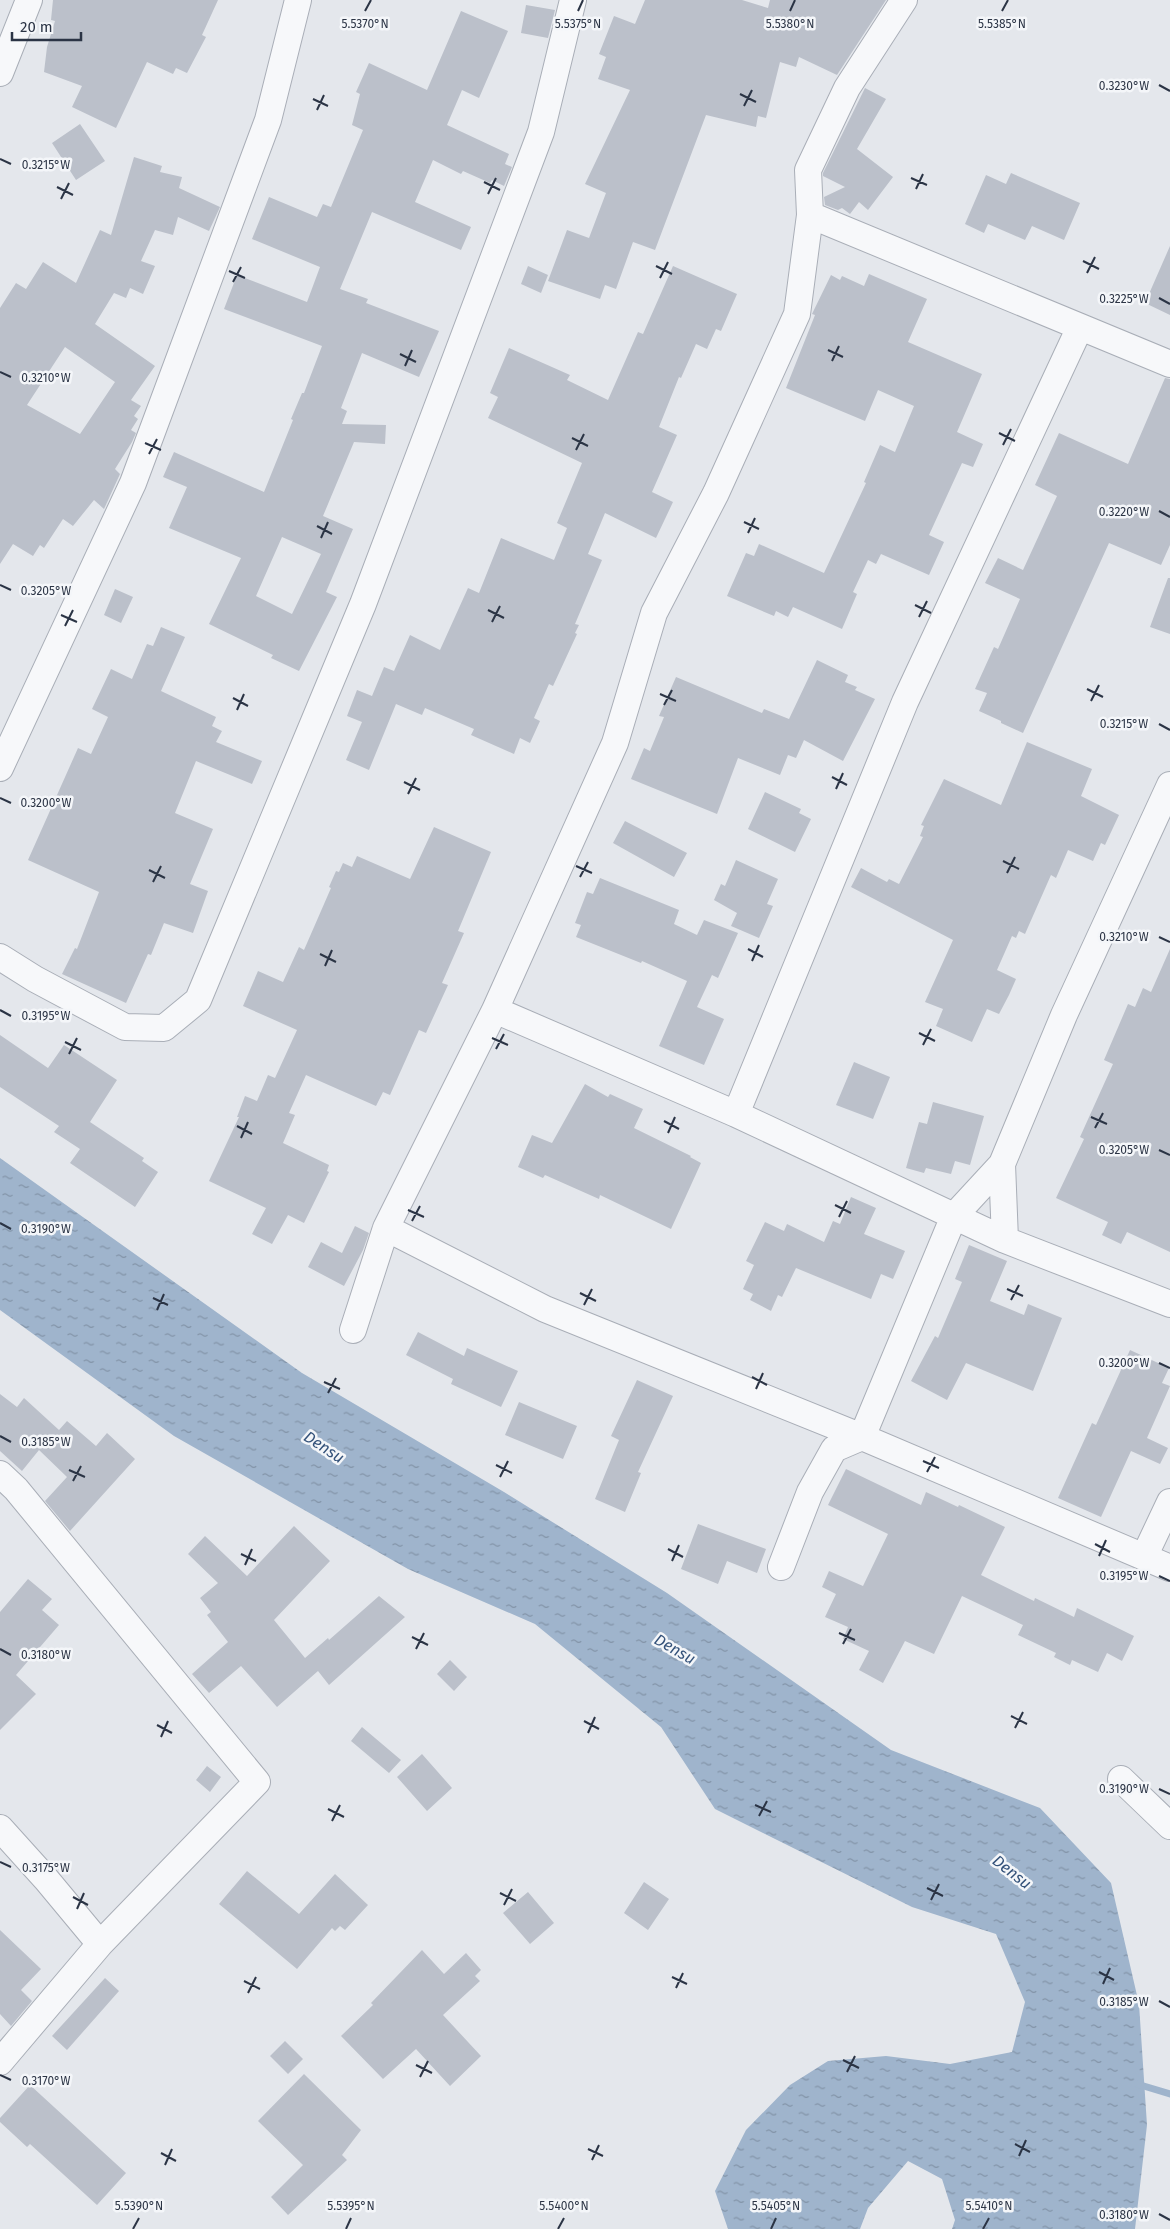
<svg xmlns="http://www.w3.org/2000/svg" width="1170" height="2229" font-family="'Fira Sans',sans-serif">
<defs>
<pattern id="water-ripples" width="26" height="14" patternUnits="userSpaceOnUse" patternTransform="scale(1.25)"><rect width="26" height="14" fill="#9fb4cc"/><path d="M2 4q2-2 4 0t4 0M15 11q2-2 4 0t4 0" fill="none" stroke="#8293a7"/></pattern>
</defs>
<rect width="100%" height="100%" fill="#e4e7ec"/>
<!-- water -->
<path fill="url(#water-ripples)" d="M 0,1158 L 302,1373 L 504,1492 L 667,1593 L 891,1750 L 1040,1808 L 1111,1883 L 1139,2004 L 1147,2125 L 1135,2229 L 952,2229 L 955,2220 L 942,2179 L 908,2161 L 868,2208 L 860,2229 L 728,2229 L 715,2191 L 746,2130 L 790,2085 L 828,2061 L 886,2056 L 950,2064 L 1012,2052 L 1025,2002 L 996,1934 L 912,1907 L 715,1809 L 661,1727 L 535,1624 L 408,1569 L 174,1436 L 0,1310 Z"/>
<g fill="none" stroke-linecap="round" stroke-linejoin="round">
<!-- stream -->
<path stroke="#9fb4cc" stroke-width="7" d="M 1137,2084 L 1170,2094"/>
</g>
<!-- building -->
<path fill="#bbc0ca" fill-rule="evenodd" d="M 53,0 L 218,0 L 202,35 L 206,37 L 187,73 L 176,68 L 173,74 L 147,62 L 116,128 L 72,107 L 82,86 L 44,72 L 47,47 L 55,21 L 51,20 Z
M 645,0 L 742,0 L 768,8 L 770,0 L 886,0 L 837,75 L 799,57 L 796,67 L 780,62 L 766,118 L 758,116 L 756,127 L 706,115 L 655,250 L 633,242 L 616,289 L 605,285 L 600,299 L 548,281 L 567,230 L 589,238 L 606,193 L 585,184 L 630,90 L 598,79 L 606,57 L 599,54 L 614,16 L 635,24 Z
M 526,5 L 555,10 L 548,38 L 521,33 Z
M 461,11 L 508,31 L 479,98 L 462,90 L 447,125 L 509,154 L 505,164 L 512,167 L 504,186 L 492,180 L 490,183 L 463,171 L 461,174 L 433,160 L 415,202 L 471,227 L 461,250 L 372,212 L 340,289 L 368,299 L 366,303 L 439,331 L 419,377 L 362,353 L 341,408 L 347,411 L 342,424 L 386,425 L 385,444 L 354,442 L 323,516 L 353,529 L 326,592 L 337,597 L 299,671 L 271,658 L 273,655 L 209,624 L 241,558 L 169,528 L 187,487 L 163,477 L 174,452 L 264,492 L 293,420 L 291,419 L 302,393 L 304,393 L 322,346 L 224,309 L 237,275 L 307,302 L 320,267 L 252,239 L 269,197 L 317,217 L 323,204 L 331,207 L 363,130 L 352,125 L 360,94 L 356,92 L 369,63 L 427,90 ZM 282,537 L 321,554 L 292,614 L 256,596 Z
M 865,88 L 886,99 L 857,149 L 893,177 L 868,210 L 859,202 L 850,214 L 842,208 L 838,210 L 825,205 L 824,197 L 845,187 L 823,176 L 823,173 Z
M 80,124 L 105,161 L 76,180 L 52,143 Z
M 134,157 L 162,166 L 160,172 L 182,177 L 179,188 L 220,207 L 209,231 L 178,217 L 173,235 L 155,230 L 141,261 L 155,266 L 143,294 L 130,288 L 126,298 L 114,293 L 95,324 L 155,366 L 131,400 L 141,406 L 134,416 L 138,419 L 131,430 L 136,433 L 132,442 L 115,469 L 120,474 L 104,509 L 94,500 L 73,526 L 63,519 L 44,548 L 40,545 L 33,556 L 13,544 L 0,564 L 0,308 L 16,283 L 26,289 L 43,262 L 76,283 L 100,230 L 111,235 ZM 65,347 L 115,382 L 80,434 L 27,405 Z
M 1011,173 L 1080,203 L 1064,240 L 1032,226 L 1025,240 L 988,224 L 984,233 L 965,224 L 986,175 L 1006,184 Z
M 1170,246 L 1170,315 L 1145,303 Z
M 528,266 L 548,275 L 541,293 L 521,284 Z
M 673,266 L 737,294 L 721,331 L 716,329 L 707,349 L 696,344 L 681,378 L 679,377 L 659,427 L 677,435 L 652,492 L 673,502 L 656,538 L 605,513 L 588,554 L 602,560 L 575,624 L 579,625 L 575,633 L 577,634 L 553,686 L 549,684 L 534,718 L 540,721 L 530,743 L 520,738 L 514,754 L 471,735 L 474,729 L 425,708 L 422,715 L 396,704 L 369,770 L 346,760 L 362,722 L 347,716 L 357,690 L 372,696 L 384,667 L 394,671 L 410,635 L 440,650 L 468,588 L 479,593 L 501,538 L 554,560 L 567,528 L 557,523 L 582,463 L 488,418 L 498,397 L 490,393 L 509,348 L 570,375 L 567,380 L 608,400 L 638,332 L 643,334 Z
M 869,274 L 927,299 L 908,342 L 982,374 L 957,432 L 983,444 L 973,467 L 962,463 L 929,535 L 944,542 L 929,575 L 881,554 L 876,564 L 868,560 L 853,592 L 857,594 L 842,629 L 793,607 L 788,617 L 776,611 L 774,616 L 727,596 L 746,553 L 754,556 L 759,544 L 824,573 L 866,483 L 864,482 L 880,445 L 895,452 L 914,406 L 878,390 L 865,421 L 786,388 L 815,315 L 812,314 L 831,275 L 840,280 L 842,276 L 864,286 Z
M 1165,378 L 1170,379 L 1170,545 L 1161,565 L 1109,543 L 1023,733 L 1001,723 L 1001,721 L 979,711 L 987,693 L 975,689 L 994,647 L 998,649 L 1020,599 L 985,583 L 998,558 L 1023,570 L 1057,496 L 1035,485 L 1059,433 L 1128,464 Z
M 1168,578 L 1170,578 L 1170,634 L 1150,627 Z
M 115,589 L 133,597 L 121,623 L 104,615 Z
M 161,627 L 185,637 L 161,691 L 216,717 L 212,726 L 222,731 L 216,742 L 262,761 L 252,784 L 196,761 L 175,813 L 213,829 L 190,884 L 208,891 L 193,933 L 164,923 L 151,955 L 148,954 L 126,1003 L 62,974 L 75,948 L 77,949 L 99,892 L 28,860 L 78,748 L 91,754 L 108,717 L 92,709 L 111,669 L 132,679 L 147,644 L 153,646 Z
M 817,660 L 848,675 L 845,682 L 857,687 L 855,690 L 875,699 L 843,761 L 804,740 L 796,758 L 788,755 L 780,775 L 738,758 L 717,814 L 631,779 L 644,748 L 650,751 L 664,717 L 659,716 L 676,677 L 762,713 L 764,709 L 789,719 Z
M 1027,742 L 1092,769 L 1081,796 L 1119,815 L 1105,845 L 1101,843 L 1093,861 L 1068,850 L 1056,878 L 1051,875 L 1025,934 L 1019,931 L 1016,938 L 1012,936 L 997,970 L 1016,979 L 1009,995 L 999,1014 L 987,1009 L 972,1042 L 936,1026 L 943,1009 L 925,1002 L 953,940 L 851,887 L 861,868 L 887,882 L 889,879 L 899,884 L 923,837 L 920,836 L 924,826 L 921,825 L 944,779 L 1001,805 Z
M 765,792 L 801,809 L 799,813 L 811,819 L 795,852 L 748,829 Z
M 625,821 L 687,853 L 674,877 L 613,843 Z
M 434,827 L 491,852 L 458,931 L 464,933 L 442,983 L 448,985 L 426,1033 L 419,1030 L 390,1095 L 383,1092 L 376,1106 L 306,1075 L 289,1113 L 295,1115 L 283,1143 L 329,1165 L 327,1171 L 329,1172 L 304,1223 L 288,1215 L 272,1244 L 252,1234 L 266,1208 L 209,1181 L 239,1117 L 237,1117 L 245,1096 L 257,1101 L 268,1075 L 275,1078 L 297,1030 L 243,1006 L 258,971 L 283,982 L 299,947 L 304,950 L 331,888 L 329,887 L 336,871 L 339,872 L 343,863 L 352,867 L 357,856 L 410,879 Z
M 736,860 L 778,879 L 767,904 L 773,906 L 759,938 L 731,926 L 737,913 L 714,900 L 721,884 L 725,886 Z
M 600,878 L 679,910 L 674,924 L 697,935 L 704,920 L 738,933 L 718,978 L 712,975 L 697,1007 L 724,1019 L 704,1065 L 659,1046 L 687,981 L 642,961 L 641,963 L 576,937 L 581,925 L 575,923 L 587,892 L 593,894 Z
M 1170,949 L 1170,1252 L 1127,1232 L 1121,1244 L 1102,1235 L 1108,1222 L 1056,1198 L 1084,1139 L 1080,1137 L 1113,1064 L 1104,1060 L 1128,1004 L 1135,1007 L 1143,988 L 1151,992 Z
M 0,1035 L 48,1068 L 64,1045 L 117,1080 L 90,1122 L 144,1158 L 142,1161 L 158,1172 L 135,1207 L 70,1163 L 80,1149 L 54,1132 L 59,1126 L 0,1087 Z
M 854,1062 L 890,1077 L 873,1119 L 836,1105 Z
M 585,1084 L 608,1097 L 610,1094 L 643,1109 L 634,1128 L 691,1156 L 690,1157 L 701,1163 L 671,1229 L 600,1195 L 599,1199 L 545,1175 L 543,1178 L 518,1167 L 532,1135 L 552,1143 Z
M 933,1102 L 984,1116 L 970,1165 L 955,1161 L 951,1174 L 926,1168 L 924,1173 L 906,1168 L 919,1122 L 927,1124 Z
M 851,1197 L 876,1208 L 864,1234 L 905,1251 L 893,1279 L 881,1274 L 871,1299 L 796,1268 L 782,1297 L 778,1295 L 771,1311 L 750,1300 L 753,1294 L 743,1289 L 754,1265 L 746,1261 L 765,1222 L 784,1231 L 787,1224 L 824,1242 L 833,1221 L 840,1224 Z
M 355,1226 L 369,1233 L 363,1250 L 344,1286 L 308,1267 L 321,1242 L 342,1253 Z
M 969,1245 L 1007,1261 L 990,1301 L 1024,1315 L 1028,1304 L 1062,1318 L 1033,1391 L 966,1363 L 947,1400 L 911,1381 L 935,1336 L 938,1338 L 962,1282 L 955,1279 Z
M 418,1332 L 464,1356 L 467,1348 L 518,1371 L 501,1407 L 451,1384 L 453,1379 L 406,1355 Z
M 1130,1350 L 1169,1368 L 1162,1383 L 1170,1386 L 1147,1438 L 1168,1448 L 1160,1464 L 1131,1451 L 1101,1517 L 1058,1498 L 1092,1423 L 1096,1425 Z
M 637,1380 L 673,1396 L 638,1472 L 641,1473 L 625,1512 L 595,1499 L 619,1440 L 611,1436 Z
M 0,1394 L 17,1407 L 24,1398 L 59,1430 L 67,1421 L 96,1446 L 107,1433 L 135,1459 L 70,1531 L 45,1501 L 67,1477 L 39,1450 L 22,1471 L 0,1451 Z
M 519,1402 L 577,1426 L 563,1459 L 505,1435 Z
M 846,1469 L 921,1505 L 926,1492 L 958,1507 L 959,1505 L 1005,1527 L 981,1575 L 1034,1601 L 1035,1598 L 1074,1617 L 1077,1608 L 1134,1636 L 1122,1661 L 1107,1653 L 1098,1672 L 1072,1660 L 1070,1665 L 1054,1657 L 1056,1653 L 1018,1635 L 1023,1625 L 962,1596 L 934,1654 L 905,1641 L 883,1683 L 859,1670 L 869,1651 L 843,1639 L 848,1627 L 825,1617 L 836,1594 L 822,1587 L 829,1571 L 863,1586 L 888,1534 L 828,1505 Z
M 698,1524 L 766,1549 L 757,1573 L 727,1561 L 718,1584 L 681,1569 Z
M 294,1526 L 330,1561 L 274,1620 L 305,1658 L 328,1638 L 329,1640 L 379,1596 L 405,1617 L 329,1685 L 318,1671 L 277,1707 L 241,1666 L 209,1693 L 192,1674 L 228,1642 L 207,1615 L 211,1612 L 200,1598 L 218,1583 L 188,1554 L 205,1536 L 247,1576 Z
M 28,1579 L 52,1599 L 42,1610 L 59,1625 L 16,1675 L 36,1694 L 0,1730 L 0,1612 Z
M 450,1660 L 467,1677 L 454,1691 L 437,1674 Z
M 362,1727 L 401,1760 L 389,1773 L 351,1741 Z
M 422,1754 L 452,1788 L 427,1811 L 397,1777 Z
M 207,1766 L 221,1777 L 210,1792 L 196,1780 Z
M 247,1871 L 299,1914 L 335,1874 L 368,1905 L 345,1930 L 340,1926 L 335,1931 L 332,1928 L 297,1969 L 219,1904 Z
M 644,1882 L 669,1899 L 648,1930 L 624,1913 Z
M 528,1892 L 554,1923 L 530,1944 L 503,1913 Z
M 0,1930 L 41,1969 L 21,1990 L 32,2001 L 11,2026 L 0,2014 Z
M 422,1950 L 444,1974 L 466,1953 L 481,1970 L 475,1976 L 480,1981 L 443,2015 L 481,2056 L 450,2086 L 416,2049 L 383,2079 L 341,2036 L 373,2005 L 371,2003 Z
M 105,1978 L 119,1991 L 67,2050 L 52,2036 Z
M 285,2041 L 303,2059 L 288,2074 L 270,2056 Z
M 304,2074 L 361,2130 L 342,2155 L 347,2160 L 288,2215 L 271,2197 L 303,2165 L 258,2121 Z
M 30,2085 L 126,2173 L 97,2205 L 30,2144 L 27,2147 L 0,2122 L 0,2118 Z"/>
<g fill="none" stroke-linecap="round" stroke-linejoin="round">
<!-- minor casing -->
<g stroke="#a9aeb7" stroke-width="28">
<path id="minor" d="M 904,0 L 847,88 L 808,170 L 810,215 L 1170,364
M 0,73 L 29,0
M 810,215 L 797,314 L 716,493 L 654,613 L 615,743 L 495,1010 L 386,1228 L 545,1309 L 862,1437 L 1170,1568
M 0,768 L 133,483 L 268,120 L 298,0
M 0,957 L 35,979 L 125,1027 L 164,1028 L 198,1000 L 363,604 L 541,132 L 573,0
M 495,1010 L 736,1114 L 1005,1240 L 1170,1304
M 736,1114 L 905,702 L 1080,327
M 1005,1240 L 1002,1164 L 1064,1015 L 1170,785
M 353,1330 L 386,1228
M 0,1474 L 16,1489 L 257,1782 L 100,1944 L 0,2062
M 1144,1557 L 1170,1502
M 781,1567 L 810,1492 L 834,1449 L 862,1437 L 954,1216 L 1002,1164
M 1121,1779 L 1170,1826
M 0,1828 L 46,1879 L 100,1944"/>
</g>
<!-- minor -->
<use href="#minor" stroke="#f7f8fa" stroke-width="26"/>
</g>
<!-- ticks -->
<path fill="none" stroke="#2b3445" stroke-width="2" d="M 365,11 L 371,0M 578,11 L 583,0M 790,11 L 795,0M 1002,11 L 1008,0M 1159,85 L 1170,91M 740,94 L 756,102M 313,99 L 328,106M 744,106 L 752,90M 317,110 L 324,95M 0,159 L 11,164M 911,178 L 927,185M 484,182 L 500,190M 57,187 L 73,195M 916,189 L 923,174M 488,194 L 496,178M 61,199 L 69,183M 1083,261 L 1099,269M 656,266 L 672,274M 229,271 L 245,278M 1087,273 L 1095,257M 660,278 L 668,262M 233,282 L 241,267M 1159,298 L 1170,304M 828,350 L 843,357M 400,354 L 416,362M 832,361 L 839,346M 405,366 L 412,350M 0,372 L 11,377M 999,433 L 1015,441M 572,438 L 588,446M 145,443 L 161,450M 1003,445 L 1011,429M 576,450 L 584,434M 149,454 L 157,439M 1159,511 L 1170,517M 744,522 L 759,529M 317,526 L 332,534M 748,533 L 755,518M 321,538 L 328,522M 0,585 L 11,590M 915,605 L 931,613M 488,610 L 504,618M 61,615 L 77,622M 919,617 L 927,601M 492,622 L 500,606M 65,626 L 73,610M 1087,689 L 1103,697M 660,694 L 676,701M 233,698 L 248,706M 1091,701 L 1099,685M 664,705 L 672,690M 237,710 L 244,694M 1159,724 L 1170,730M 832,777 L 847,785M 404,782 L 420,790M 836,789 L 843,773M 408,794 L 416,778M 0,798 L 11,803M 1003,861 L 1019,869M 576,866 L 592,873M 149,870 L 165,878M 1007,873 L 1015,857M 580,877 L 588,862M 153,882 L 161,866M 1159,937 L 1170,942M 748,949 L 763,957M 320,954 L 336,962M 752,961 L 759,945M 325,966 L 332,950M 0,1010 L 11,1016M 919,1033 L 935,1041M 492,1038 L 508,1045M 65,1042 L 81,1050M 923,1045 L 931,1029M 496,1049 L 504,1034M 69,1054 L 77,1038M 1091,1117 L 1107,1124M 664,1121 L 679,1129M 237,1126 L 252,1134M 1095,1128 L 1103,1113M 668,1133 L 675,1117M 241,1138 L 248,1122M 1159,1150 L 1170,1155M 835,1205 L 851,1213M 408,1210 L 424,1217M 839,1217 L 847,1201M 412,1221 L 420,1206M 0,1223 L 11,1229M 1007,1289 L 1023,1296M 580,1293 L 596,1301M 153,1298 L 168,1305M 1011,1300 L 1019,1285M 584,1305 L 592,1289M 157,1310 L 164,1294M 1159,1363 L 1170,1368M 752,1377 L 767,1385M 324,1382 L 340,1389M 756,1389 L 763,1373M 328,1393 L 336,1378M 0,1436 L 11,1442M 923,1461 L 939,1468M 496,1465 L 512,1473M 69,1470 L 85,1477M 927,1472 L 935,1457M 500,1477 L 508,1461M 73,1481 L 81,1466M 1095,1544 L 1110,1552M 668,1549 L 683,1557M 241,1554 L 256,1561M 1099,1556 L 1106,1540M 672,1561 L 679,1545M 245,1565 L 252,1549M 1159,1576 L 1170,1581M 839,1633 L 855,1640M 412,1637 L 428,1645M 843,1644 L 851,1629M 0,1649 L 11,1655M 416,1649 L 424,1633M 1011,1716 L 1027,1724M 584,1721 L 599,1729M 157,1725 L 172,1733M 1015,1728 L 1023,1712M 588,1733 L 595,1717M 161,1737 L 168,1721M 1159,1789 L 1170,1794M 755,1805 L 771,1812M 328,1809 L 344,1817M 759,1816 L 767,1801M 332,1821 L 340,1805M 0,1862 L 11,1867M 927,1888 L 943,1896M 500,1893 L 516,1901M 73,1897 L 88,1905M 931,1900 L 939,1884M 504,1905 L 512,1889M 77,1909 L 84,1893M 1099,1972 L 1114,1980M 672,1977 L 687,1984M 244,1981 L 260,1989M 1103,1984 L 1110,1968M 676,1988 L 683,1973M 248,1993 L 256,1977M 1159,2001 L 1170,2007M 843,2060 L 859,2068M 416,2065 L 432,2073M 847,2072 L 855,2056M 0,2075 L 11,2080M 420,2077 L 428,2061M 1015,2144 L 1030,2152M 588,2149 L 603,2156M 161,2153 L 176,2161M 1019,2156 L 1026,2140M 592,2160 L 599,2145M 165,2165 L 172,2149M 1159,2214 L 1170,2220M 133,2229 L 139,2218M 346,2229 L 351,2218M 558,2229 L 564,2218M 771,2229 L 776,2218M 983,2229 L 989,2218"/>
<g text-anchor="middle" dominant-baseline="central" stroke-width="5" stroke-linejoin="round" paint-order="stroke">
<!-- water labels -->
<g font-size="16" font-style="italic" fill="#34527a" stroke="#f4f6f9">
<text transform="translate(324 1447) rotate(33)">Densu</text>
<text transform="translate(675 1649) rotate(30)">Densu</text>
<text transform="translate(1012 1872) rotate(38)">Densu</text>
</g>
</g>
<g font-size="12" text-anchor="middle" fill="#2b3445" stroke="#f4f6f9" stroke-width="5" stroke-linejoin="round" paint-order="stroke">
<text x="365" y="28">5.5370°N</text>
<text x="578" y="28">5.5375°N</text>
<text x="790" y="28">5.5380°N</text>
<text x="1002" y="28">5.5385°N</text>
<text x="1124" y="90">0.3230°W</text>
<text x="46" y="169">0.3215°W</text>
<text x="1124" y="303">0.3225°W</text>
<text x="46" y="382">0.3210°W</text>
<text x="1124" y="516">0.3220°W</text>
<text x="46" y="595">0.3205°W</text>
<text x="1124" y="728">0.3215°W</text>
<text x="46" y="807">0.3200°W</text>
<text x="1124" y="941">0.3210°W</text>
<text x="46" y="1020">0.3195°W</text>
<text x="1124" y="1154">0.3205°W</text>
<text x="46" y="1233">0.3190°W</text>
<text x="1124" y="1367">0.3200°W</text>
<text x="46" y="1446">0.3185°W</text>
<text x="1124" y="1580">0.3195°W</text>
<text x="46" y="1659">0.3180°W</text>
<text x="1124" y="1793">0.3190°W</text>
<text x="46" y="1872">0.3175°W</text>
<text x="1124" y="2006">0.3185°W</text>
<text x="46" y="2085">0.3170°W</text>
<text x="139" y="2210">5.5390°N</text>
<text x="351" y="2210">5.5395°N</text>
<text x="564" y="2210">5.5400°N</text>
<text x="776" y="2210">5.5405°N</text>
<text x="989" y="2210">5.5410°N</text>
<text x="1124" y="2219">0.3180°W</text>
</g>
<!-- scale -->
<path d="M12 32v8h69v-8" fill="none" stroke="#2b3445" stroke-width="2.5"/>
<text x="20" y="32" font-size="15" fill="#2b3445" stroke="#f4f6f9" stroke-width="4" paint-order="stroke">20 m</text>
</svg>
